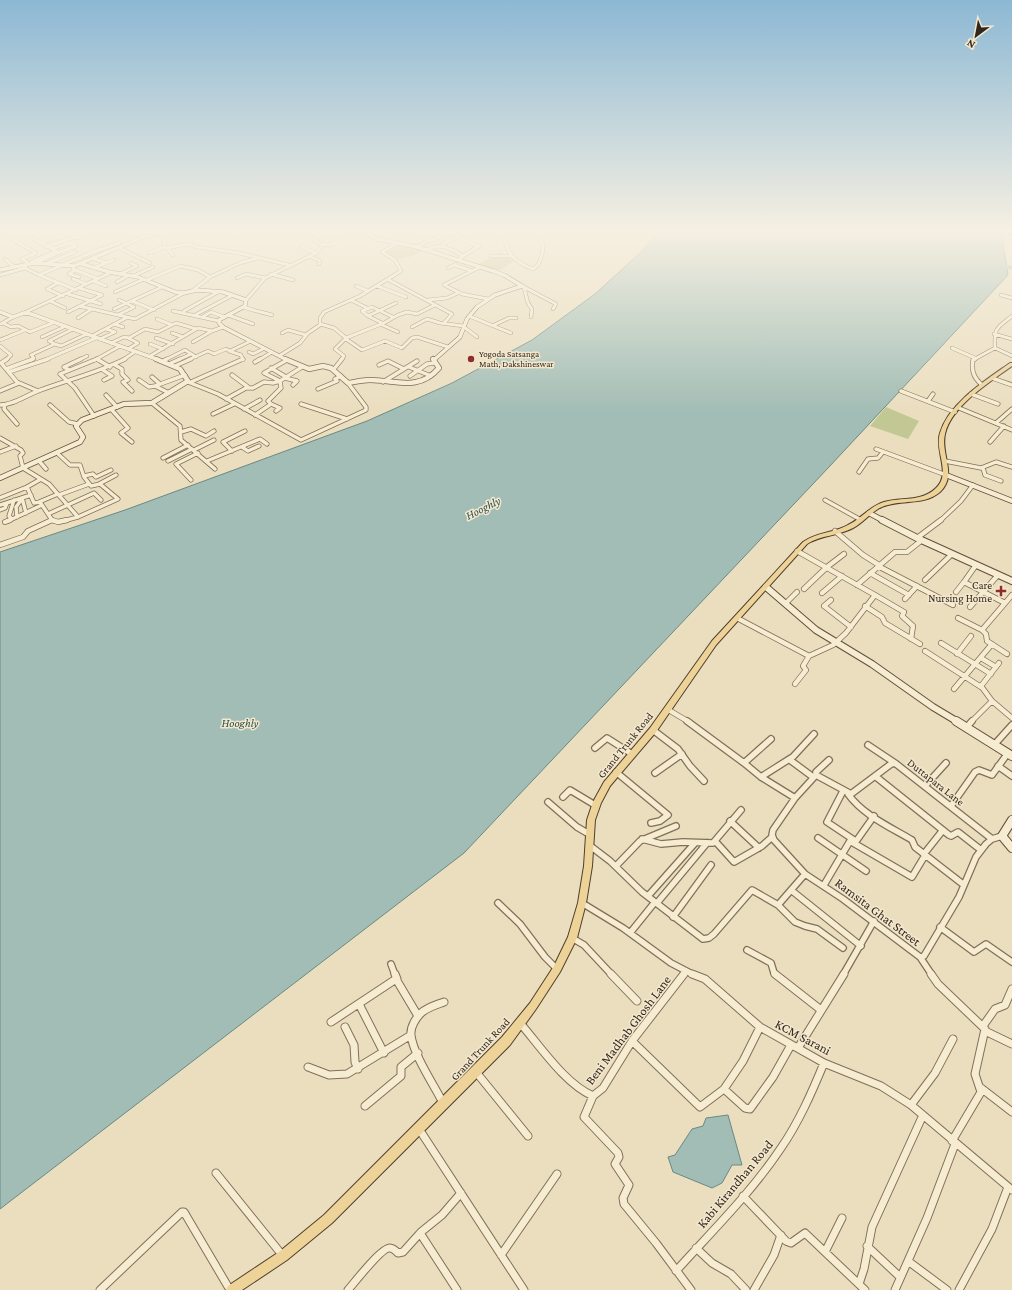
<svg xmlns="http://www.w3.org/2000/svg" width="1012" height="1290" font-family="'Crimson Pro',serif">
<rect width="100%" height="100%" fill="#ebdebf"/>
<!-- green -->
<path fill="#c1c894" d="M 396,244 L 426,250 L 409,257 L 397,259 L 384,251 Z
M 500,252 L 514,261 L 497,272 L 477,265 Z
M 886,407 L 919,421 L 908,439 L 870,426 Z"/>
<!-- water -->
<path fill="#a2bdb5" stroke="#6a8982" d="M 660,231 L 1001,231 L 1008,275 L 829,467 L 464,853 L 0,1209 L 0,552 L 125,510 L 367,421 L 452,383 L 532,340 L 595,294 L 640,253 Z
M 728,1115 L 742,1165 L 732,1165 L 722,1183 L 712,1188 L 673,1172 L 668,1157 L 675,1155 L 692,1129 L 703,1126 L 706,1118 Z"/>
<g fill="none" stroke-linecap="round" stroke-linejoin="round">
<!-- river -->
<path fill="#a2bdb5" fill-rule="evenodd" d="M 1006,265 L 1012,266 L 1012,270 L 1004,268 L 1003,267 Z"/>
<!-- street-far4 casing -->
<g stroke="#826f58" stroke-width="4">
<path id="street-far4" d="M 11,231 L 16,234 L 23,233
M 28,231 L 23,233 L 56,251 L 31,262
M 159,231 L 164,238 L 165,247 L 167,248 L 188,244 L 197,247 L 239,253 L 289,265
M 186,231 L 190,235
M 222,231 L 238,238
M 435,231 L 443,236
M 503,231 C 507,253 512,261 533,269 C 538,266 539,264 541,258 C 545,245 543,241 534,231
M 1007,231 L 1012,232
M 0,232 L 4,231
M 310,232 L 320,236 L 314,240 C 323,248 331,245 341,241
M 228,234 L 237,231
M 5,235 L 36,253 L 22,259 L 27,262 L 25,268
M 75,237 L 78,238 L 104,231
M 457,237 L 479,246 L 463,256
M 1006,237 L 1012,238
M 428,241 L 451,233 L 461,236
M 39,243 L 78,231
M 442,245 L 448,241 L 475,231
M 46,247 L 75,237 L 69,233
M 301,247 L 316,253
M 417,247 L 428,241 L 416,233 L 419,231
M 119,248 L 150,263
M 167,248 L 173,255
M 52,249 L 69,243 L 76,246 L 60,252
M 426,250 C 440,242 450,248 463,256 L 458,260
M 149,253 L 165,247
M 309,256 L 320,261 L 319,264
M 491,256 L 510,256
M 5,259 L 13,266
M 94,259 L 107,263
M 38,262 L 60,252 L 58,252
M 48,263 L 75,252
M 454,265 L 472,271
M 74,266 L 73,269 L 98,279
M 480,267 L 444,285 L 462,294 L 488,299
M 93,268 L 114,260
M 448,268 L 456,264
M 75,270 L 69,274 L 79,277
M 120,274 L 137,266 L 131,263
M 271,274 L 293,280
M 0,275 L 25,268 L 39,275
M 133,276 L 153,267
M 210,277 L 240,263 L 258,258
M 237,278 L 246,274 L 265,278
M 73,279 L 86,284
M 147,280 L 180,266 L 198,270 L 210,277 L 192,291
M 389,280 L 452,314 L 444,323
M 94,281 L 106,286
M 117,282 L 129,275
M 58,283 L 47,289 L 63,296
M 356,286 L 368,291
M 377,286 L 406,297
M 523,286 C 528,295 524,300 532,309 L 531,317
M 524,287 L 556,304 L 553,309
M 76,290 L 39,275 L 93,252 L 119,243
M 115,292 L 144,279
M 68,294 L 101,304
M 1001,295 L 1012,298
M 246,300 L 265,278 L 316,253 L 329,238 L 345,231
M 351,300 L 367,308
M 428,300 L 447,298 L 458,293
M 50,301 L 65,308
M 132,301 L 154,310
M 79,306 L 135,319 L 184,293
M 244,307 C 254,311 262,312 272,315
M 114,309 L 162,287
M 173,311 L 219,321
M 184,311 L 218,292
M 68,312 L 102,295 L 79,288
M 24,313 L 110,273
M 118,315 L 134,307 L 119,300
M 195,315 L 233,295
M 228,315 L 253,324
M 368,316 L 362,311 L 372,307 L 393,317
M 469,316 L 511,333
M 202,317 L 211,312 L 224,317
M 78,318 L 92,309
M 157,319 L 172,325
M 3,323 L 11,327 L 18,326 L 30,332 L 55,322
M 382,323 L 368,316 L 396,303
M 1,324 L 13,317
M 114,324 L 123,327
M 320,324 L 334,328 L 346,338 L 335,349 L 344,356 L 341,360
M 380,324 L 398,332
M 494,325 L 509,318 L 516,318
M 412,327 L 427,319 L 440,323 L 464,326
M 464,327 L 477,337
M 172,333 L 183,337
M 282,333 L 288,330 L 306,335
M 994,334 L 1012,339
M 92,336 L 126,318
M 42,337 L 66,326
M 128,338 L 138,343 L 128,349
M 156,338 L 173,344
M 346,338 L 384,323 L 398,315 L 407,312 L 417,314 L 435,305
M 100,339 L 115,332 L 106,329
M 346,339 L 362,350 L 385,341 L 402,348 L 412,338 L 417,337 L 448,347
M 0,340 L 25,330
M 193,342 L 212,331
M 111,343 L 124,337 L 129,338 L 145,329 L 158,332 L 176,323 L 196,329
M 55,344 L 49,341 L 73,329
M 150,344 L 163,349
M 0,346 L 11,355 L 6,360
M 952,348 L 975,358
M 995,348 L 1012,356
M 229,351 L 241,355 L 243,360
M 249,352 L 253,354 L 263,349
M 150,356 L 198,328 L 212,331 L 223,327
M 279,356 L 300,343 L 308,333 L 320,325 L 320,318 L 324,312 L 360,296 L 401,271 L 395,260 L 382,252 L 396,244
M 97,359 L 98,360
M 31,360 L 34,358 L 31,355 L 55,344 L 61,346 L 87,334
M 45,360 L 96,338
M 79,360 L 87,356
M 95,360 L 120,346
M 123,360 L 136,351
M 165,360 L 185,350 L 196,357
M 178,360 L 191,354
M 188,360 L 208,351 L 214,354 L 226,349 L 230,351 L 251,341
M 259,360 L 272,352
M 973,360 L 995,348 C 994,327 997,328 1012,316"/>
</g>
<!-- street-far3 casing -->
<g stroke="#826f58" stroke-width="5">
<path id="street-far3" d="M 7,359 L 1,363 L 17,382 L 38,391
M 97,359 L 110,367
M 975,359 L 973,360 C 971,371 974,378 982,385
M 163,361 L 167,359
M 255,362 L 260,359
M 169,364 L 180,359
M 115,365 L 122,369 L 122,374 L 128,380 L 123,382 L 132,391
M 379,365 L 388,361 L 404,369
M 175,366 L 191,359
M 409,367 L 431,376
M 271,368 L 286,377
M 6,369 L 33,359
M 334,369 L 342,359
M 69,370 L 64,367 L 81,359
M 103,370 L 112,376 L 104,380
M 9,372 L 48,359
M 232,375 L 248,387
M 410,376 L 427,364 L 434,363
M 152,377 L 160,384
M 285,378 L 297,381 L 293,385
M 992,378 L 1012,385
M 139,380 L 149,387 L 155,386
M 188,382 L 218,394 L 301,440 L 366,410 L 366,407 L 348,383
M 191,382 L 243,359
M 383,382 L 417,361
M 318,389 L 337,381 L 335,379 L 341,376
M 0,391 L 19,383
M 901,391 L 955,412
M 169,393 L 155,386 L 185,375
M 971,394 L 998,404
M 106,395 L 117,407
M 226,399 L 246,388 L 253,388 L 264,382 L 273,383 L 280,381 L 302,367
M 928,401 L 933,394
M 152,403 L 180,426 L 181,440 L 215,469
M 271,404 L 280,408 L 276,411
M 301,404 L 347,419
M 0,405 C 13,405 25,396 38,391 C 67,380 97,373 125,359
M 5,405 L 4,409 L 17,424
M 50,405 L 69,422 L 78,424
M 959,408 L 1012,430
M 111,409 L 128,428 L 121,433 L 132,442
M 244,409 L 260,400
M 213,414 L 234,404
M 255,415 L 271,404 L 268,401 L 281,388 L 280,381 L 264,373 L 287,360
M 94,416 L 75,388 L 60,374 L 97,359
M 996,423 L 1012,409
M 181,432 L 191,429 L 206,436 L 214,431
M 0,438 L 21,450 L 23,453 L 20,456 L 23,468 L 49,484 L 78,517
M 990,442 L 1004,426
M 242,447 L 248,451 L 259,446
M 876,449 L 946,475
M 194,450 L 214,440
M 232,451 L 223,442 L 245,431
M 0,452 L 16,446
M 57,453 L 70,465 L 80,465 L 84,477 L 91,486 L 100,484 L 118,499 L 78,517 L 63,521
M 163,458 L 188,445
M 39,461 L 46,469
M 168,461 L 192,449
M 207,461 L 260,439 L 267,444
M 945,461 L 981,468 L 996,462 L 1012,467
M 983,468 L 985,475 L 1001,481
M 859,472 L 868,459 L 878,458 L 883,452
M 84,476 L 93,474 L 96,477 L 111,470
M 41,479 L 27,487 L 34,503 L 40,502 L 52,520 L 50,521
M 191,480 L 176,464 L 198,453
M 99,484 L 116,475
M 59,495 L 89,484
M 0,498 L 27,487
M 22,498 L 26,513
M 825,500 L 861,520
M 39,502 L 58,494
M 0,505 L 31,495
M 0,510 L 5,508 L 7,503
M 48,514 L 94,493 L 101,500
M 17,517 L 16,507 L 22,499
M 12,519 L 9,516 L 14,500
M 52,520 L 54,521
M 8,521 L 42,505
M 940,521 L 961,501 L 973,485"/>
</g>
<!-- street-far2 casing -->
<g stroke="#826f58" stroke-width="6">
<path id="street-far2" d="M 52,520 L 58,522 L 67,520
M 5,522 L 10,520
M 835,531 L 863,555 L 879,565
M 917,538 L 941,520
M 0,545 L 23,537 L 28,531 L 52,520
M 878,566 L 953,605
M 870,573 L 909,595
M 925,580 L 952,554
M 964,582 L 976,565
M 857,585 L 895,552 L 907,552 L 922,540
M 804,589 L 827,567 L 844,554
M 956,592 L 964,582 L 1005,603
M 822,593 L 842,576
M 875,595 L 904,612 L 902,616 L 913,626 L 911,639
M 905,599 L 917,586
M 831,600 L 824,606 L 851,627
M 786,603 L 797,592
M 865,606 L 882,617 L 885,623 L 920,644
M 970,607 L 998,575
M 737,618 L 809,656 L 833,645 L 846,633 L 875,595 L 797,551
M 958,618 L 982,630 L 1012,595
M 982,630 L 986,634 L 987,641 L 1007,654
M 941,643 L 991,674
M 925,651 L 981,687
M 957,654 L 971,636
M 981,658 L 996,667
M 795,684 L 806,670 L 803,666 L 809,656
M 954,689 L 992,644
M 992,701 L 1012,718
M 667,709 L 689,722
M 971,722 L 992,701 L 981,686 L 999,663"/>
</g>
<!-- street-far1 casing -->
<g stroke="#826f58" stroke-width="8">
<path id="street-far1" d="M 687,721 L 744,763 L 771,739
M 966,728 L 972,721
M 653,730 L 678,749 L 690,766 L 704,781
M 868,745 L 895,763
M 994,745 L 1012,725
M 595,748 L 607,738 L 632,754
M 744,763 L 761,777 L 795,798 L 816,775 L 851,794 L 891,764 L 895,763 L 992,839 L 1002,836
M 998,766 L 1012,776
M 616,772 L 668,815 L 660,821 L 651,823
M 655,773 L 682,754
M 816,775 L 816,772 L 829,760
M 875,776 L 949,835 L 951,836 L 958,832 L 981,850
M 761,777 L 791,758
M 813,777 L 790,760 L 814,734
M 925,786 L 946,763
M 843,791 L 827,822 L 854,840
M 848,794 C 863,815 890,827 912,840 L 915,847 L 964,885
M 563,797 L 570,790 L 595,805
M 795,798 L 773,830 L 772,835 L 774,840 L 805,874 L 843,899 L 920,957 L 924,956 L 959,897 L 976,857 L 986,844 L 992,839
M 548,802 L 577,827 L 589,834
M 951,806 L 975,772 L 979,770 L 992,775 L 1008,753
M 730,821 L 759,848
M 818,838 L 866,871
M 642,839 L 661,844 L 683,842 L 713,843 L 741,810
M 715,841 L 734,862 L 762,846 L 772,837
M 850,841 L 912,877 L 924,857 L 924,854 L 943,830
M 589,845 L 610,861 L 642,892 L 703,939 L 709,938 L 714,934 L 752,890 L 778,905 L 805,874
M 616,866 L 640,841 L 676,826
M 824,885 L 850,841 L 857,840 L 874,816
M 791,890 L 861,946
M 648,896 L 695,843
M 498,903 L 520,924 L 545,957 L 557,969
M 582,903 L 623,928 L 671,963 L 694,975
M 657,903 L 707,843
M 778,905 L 795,922 L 805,926 L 817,929 L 843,948
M 673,917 L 711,865
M 940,927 L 974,952 L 986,944 L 1012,962
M 630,933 L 655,902
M 572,938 L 584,945 L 612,975
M 747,950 L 771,963 L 774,973 L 776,975
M 920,957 L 932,975
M 391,964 L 395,975
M 683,975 L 686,971
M 843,975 L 874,921"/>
</g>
<!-- street casing -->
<g stroke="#826f58" stroke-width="9">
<path id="street" d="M 395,974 L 397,979
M 611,974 L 637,1001
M 692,974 L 705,979 L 760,1027 L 824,1063 L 881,1086 L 911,1105 L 1012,1190
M 775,974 L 821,1010
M 931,974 L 938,984 L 985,1029 L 975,1074 L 981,1092 L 952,1141
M 359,1004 L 384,1053
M 331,1022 L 396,979 L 418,1016
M 520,1023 C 540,1046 565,1084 593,1096 L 603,1088 L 632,1041 L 684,974
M 983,1026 L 995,1009 L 1005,1005 L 1012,989
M 345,1027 L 354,1045 L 355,1062 L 358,1069
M 985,1031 L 1012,1044
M 632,1041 L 700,1107 L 724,1089 L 743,1061 L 760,1027
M 798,1048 L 844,974
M 308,1067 L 329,1075 L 347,1074 L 411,1035
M 476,1072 L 528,1136
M 981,1088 L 1012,1112
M 724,1089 L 745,1108 L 750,1109 L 773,1077 L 791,1045
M 593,1096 L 584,1117 L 618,1153 L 619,1157 L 615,1164 L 629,1185 L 623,1198 L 624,1204 L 656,1243 L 691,1290
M 443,1103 C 434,1085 413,1054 411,1035 C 410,1027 416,1018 421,1013 C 428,1007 436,1005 444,1002
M 911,1105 L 935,1073 L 953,1039
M 365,1106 L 401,1076 L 401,1067 L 418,1053
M 419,1129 L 524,1290
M 216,1173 L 283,1256
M 743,1196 L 786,1241 L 791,1243 L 805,1233 L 865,1290
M 420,1233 L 457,1290
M 867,1246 L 900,1277
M 696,1248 L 712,1263 L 731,1274 L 746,1290
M 825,1252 L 842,1218
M 501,1255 L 557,1174
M 908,1261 L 947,1290
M 676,1271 C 712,1231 751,1193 781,1148 C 799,1122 812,1092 824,1063
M 859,1284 L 864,1269 L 872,1227 L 923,1115
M 100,1290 L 182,1212 L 184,1212 L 230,1290
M 348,1290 C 354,1283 382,1247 390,1248 C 393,1248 396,1251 398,1253 L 403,1252 L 421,1232 L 442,1215 L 461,1193
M 754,1290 L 774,1255 L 781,1235
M 895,1290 L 927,1218 L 955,1144
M 959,1290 L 992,1229 L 1008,1187"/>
</g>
<!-- secondary-far3 casing -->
<g stroke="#64503c" stroke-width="4.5">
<path id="secondary-far3" d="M 361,231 L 377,239 L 417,247 L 493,271 L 504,275 L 522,286 L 495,295 L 477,307 L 467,319 L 460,337 L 434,360
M 82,264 L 109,272 L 138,277 L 175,292 L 184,293 L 197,290 L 223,292 L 246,300 L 245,306 L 219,320 L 219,323 L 223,327 L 287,360
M 0,270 L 34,263 L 74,266 L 146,236 L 165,231
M 0,312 L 13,317 L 24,313 L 31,314 L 159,360"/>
</g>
<!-- secondary-far2 casing -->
<g stroke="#64503c" stroke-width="6">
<path id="secondary-far2" d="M 285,359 L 309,369 L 323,366 L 331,368 L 348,383 C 355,382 363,380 370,380 C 396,380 418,392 439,368 L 433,359
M 946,475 L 1012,501
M 0,478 L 80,442 L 83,437 L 76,426 L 82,420 L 124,404 L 152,403 L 188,381 L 180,369 L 156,359
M 869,513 L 884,521"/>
</g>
<!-- secondary-far1 casing -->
<g stroke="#64503c" stroke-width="8">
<path id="secondary-far1" d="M 882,520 L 917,538 L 1012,581
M 766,587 L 816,630 L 872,664 L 933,707 L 958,722"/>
</g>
<!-- secondary casing -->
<g stroke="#64503c" stroke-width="10">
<path id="secondary" d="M 956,721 L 1012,756
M 1012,820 L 1002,836 L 1012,848"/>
</g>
<!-- primary casing -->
<g stroke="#503e2d" stroke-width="2">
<path id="primary" d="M 1010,363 L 1012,363 L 1012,366 C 990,382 951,406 945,434 C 940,454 958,475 940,492 C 925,505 905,500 888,505 C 873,508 865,522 853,528 C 838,536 821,535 807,544 L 716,645 L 656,732 L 610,786 L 601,803 L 595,820 L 592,866 L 586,903 L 577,938 L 560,972 L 536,1009 L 510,1045 L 332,1223 L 287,1260 L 242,1290 L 226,1290 L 228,1286 L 279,1252 L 324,1215 L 502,1037 L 530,1003 L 554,966 L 568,937 L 578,903 L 584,866 L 587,820 L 593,802 L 604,782 L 650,728 L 712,641 L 803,542 C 817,532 834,533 848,525 C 861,519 870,506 884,502 C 901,497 922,502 936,488 C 952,473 934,451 940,433 C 949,403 986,380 1010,363 Z"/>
</g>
<!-- street-far4 -->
<use href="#street-far4" stroke="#f6ecd1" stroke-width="3"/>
<!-- street-far3 -->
<use href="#street-far3" stroke="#f6ecd1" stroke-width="3.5"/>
<!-- street-far2 -->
<use href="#street-far2" stroke="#f6ecd1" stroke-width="4.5"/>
<!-- street-far1 -->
<use href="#street-far1" stroke="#f6ecd1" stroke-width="5.5"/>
<!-- street -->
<use href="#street" stroke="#f6ecd1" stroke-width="7"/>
<!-- secondary-far3 -->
<use href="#secondary-far3" stroke="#f6ecd1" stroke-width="3.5"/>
<!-- secondary-far2 -->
<use href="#secondary-far2" stroke="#f6ecd1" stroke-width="4.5"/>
<!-- secondary-far1 -->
<use href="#secondary-far1" stroke="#f6ecd1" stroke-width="6"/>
<!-- secondary -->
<use href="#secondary" stroke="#f6ecd1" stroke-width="8"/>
<!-- primary -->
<use href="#primary" fill="#edd398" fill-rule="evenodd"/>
</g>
<!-- sky -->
<linearGradient id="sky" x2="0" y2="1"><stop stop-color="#8cb8d4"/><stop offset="0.56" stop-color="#f6f0e2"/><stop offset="1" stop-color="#f6f0e2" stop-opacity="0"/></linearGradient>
<rect width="1012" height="412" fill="url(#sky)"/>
<!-- markers -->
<g fill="#8d2d2c" stroke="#f3e8ce" stroke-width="1.5">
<circle cx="471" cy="359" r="4"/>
<path d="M999 585h4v4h4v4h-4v4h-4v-4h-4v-4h4z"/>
</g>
<g text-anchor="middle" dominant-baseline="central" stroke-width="3" stroke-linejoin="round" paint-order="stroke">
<!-- far-poi labels -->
<g font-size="9" fill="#32271c" stroke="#f3e8ce" text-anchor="start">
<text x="479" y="354">Yogoda Satsanga<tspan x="479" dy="10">Math, Dakshineswar</tspan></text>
</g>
<!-- poi labels -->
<g font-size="11" fill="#32271c" stroke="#f3e8ce" text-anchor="end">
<text x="992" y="585">Care<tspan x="992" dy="13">Nursing Home</tspan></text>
</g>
<!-- street labels -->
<g font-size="11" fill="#32271c" stroke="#f3e8ce">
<text transform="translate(625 745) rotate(-51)">Grand Trunk Road</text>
<text transform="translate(936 782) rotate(38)">Duttapara Lane</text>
<text transform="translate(480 1049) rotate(-47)">Grand Trunk Road</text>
</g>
<!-- water labels -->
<g font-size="12" font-style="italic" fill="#2c5150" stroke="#f3e8ce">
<text transform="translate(483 508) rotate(-27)">Hooghly</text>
<text x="240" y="723">Hooghly</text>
</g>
<!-- near-street labels -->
<g font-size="13" fill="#32271c" stroke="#f3e8ce">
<text transform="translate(878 912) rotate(37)">Ramsita Ghat Street</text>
<text transform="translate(628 1030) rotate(-53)">Beni Madhab Ghosh Lane</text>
<text transform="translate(803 1037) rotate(28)">KCM Sarani</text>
<text transform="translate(735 1184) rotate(-50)">Kabi Kirandhan Road</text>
</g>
</g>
<!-- north arrow -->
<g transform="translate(976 36) rotate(212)" stroke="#f3e8ce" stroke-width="3" paint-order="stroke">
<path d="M0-3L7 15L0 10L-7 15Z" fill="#32271c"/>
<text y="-6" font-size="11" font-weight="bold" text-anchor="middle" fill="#32271c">N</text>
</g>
</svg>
